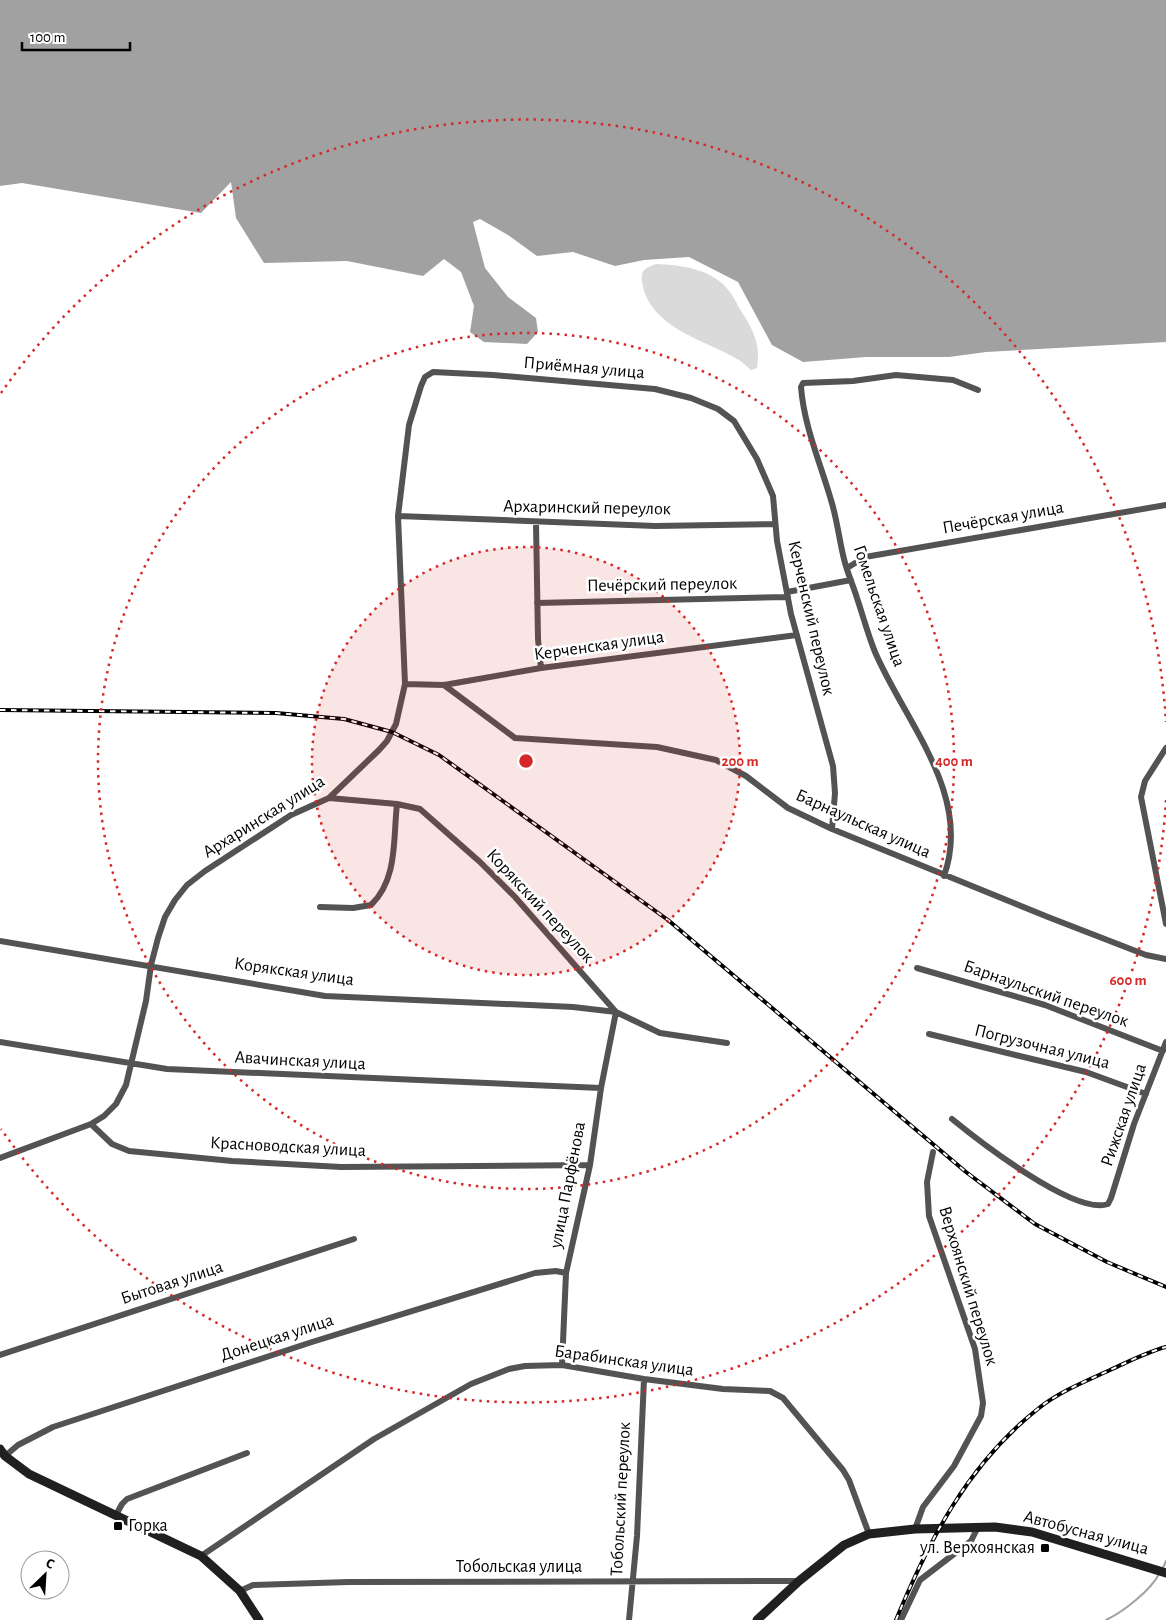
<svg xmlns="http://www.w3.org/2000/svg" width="1166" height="1620" font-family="'Alegreya Sans',sans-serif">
<rect width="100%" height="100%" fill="#fff"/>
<!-- green -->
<path fill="#dadada" d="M 656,264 C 682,265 713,269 729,291 C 735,298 738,307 743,314 C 754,331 761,347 757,368 L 751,370 C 747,367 744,363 739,360 C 706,340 648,328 642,281 C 641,269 646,268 656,264 Z"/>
<!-- water -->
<path fill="#a1a1a1" d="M 0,0 L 1166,0 L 1166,342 L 986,352 L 949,357 L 866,357 L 803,362 L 772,345 L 738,282 L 689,257 L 644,260 L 615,266 L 573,252 L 537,256 L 508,235 L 480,219 L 473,222 L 485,268 L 508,297 L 536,318 L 538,332 L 527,344 L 484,342 L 470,332 L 474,306 L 461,272 L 444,259 L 423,276 L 347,261 L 264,263 L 236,218 L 231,182 L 201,213 L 22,183 L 0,186 Z"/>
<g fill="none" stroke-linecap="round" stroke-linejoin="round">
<!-- stream -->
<path stroke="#a1a1a1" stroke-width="2" d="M 1162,1570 L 1166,1561
M 1106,1620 C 1123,1612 1151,1590 1159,1574"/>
<!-- street -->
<path stroke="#535353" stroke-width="6" d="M 398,516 L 655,526 L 775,524
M 536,523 L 538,639 L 541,668
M 847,568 L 865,557 L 1166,505
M 787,592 L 851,580
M 537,603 L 788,597
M 405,684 L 444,685 L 541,668 L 797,635
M 444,685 L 515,738 L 657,747 L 716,760 L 746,776 L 788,808 L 832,829 L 1048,917 L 1146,955 L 1166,959
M 1166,748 L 1145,781 L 1141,797 L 1166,924
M 329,798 L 397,804 L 420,809 L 480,862 L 515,897 L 616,1012 L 660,1033 L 727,1043
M 944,876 C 973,795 905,722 875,652 C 868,635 863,616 857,598 C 853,585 847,572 844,559 C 839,539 837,519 831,500 C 820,462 804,426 801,387 L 803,383 L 853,381 L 896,375 L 953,380 L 978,390
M 320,907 L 353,908 L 371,905 C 398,879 393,839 397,804
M 0,941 L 325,996 L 573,1007 L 616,1012 L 601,1088 L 590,1165 L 566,1273 L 562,1365
M 917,968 L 1045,1005 L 1163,1051
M 929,1034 L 1086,1072 L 1146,1094
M 0,1042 L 167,1069 L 601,1088
M 952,1119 C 979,1141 1075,1216 1108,1204 L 1111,1198 L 1134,1124 L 1166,1042
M 91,1124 L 104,1116 L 116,1104 L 126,1085 L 146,1001 L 151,965 L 158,938 L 165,917 L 175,900 L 187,885 L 205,871 L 291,815 L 329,798 L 379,750 L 387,741 L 396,724 L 405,684 L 398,516 L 409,425 L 421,386 L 425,377 L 433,372 L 493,375 L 655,389 L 691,398 L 718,409 L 734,421 L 757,459 L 773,496 L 777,541 L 791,614 L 833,766 L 835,793 L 832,829
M 0,1158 L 91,1124 L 112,1144 L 129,1151 L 232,1161 L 341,1167 L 590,1165
M 0,1355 L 354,1239
M 5,1456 L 18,1445 L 53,1427 L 312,1342 L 535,1273 L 556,1271 L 566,1273
M 116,1515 L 122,1504 L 127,1499 L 247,1453
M 915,1529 L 923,1507 L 954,1466 L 981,1416 L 983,1403 L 975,1349 L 929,1216 L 927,1182 L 933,1152
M 201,1556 L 374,1439 L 471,1384 L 509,1369 L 525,1366 L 562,1365 L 644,1379 L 723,1389 L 770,1391 L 783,1398 L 843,1470 L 849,1480 L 869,1534
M 240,1591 L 253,1585 L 349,1582 L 799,1581
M 629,1620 L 637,1536 L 644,1379
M 901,1620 L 920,1580 L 971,1541 L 978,1527"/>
<!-- secondary -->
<path stroke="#202020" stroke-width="9" d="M 0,1449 L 5,1456 L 29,1474 L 201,1556 L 240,1591 L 259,1620
M 757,1620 L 799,1581 L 844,1545 L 869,1534 L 915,1529 L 995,1527 L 1032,1532 L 1166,1573"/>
<!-- rail casing -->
<g stroke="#000" stroke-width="4">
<path id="rail" d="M 0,710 L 276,713 L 344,719 L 392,732 L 439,755 L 668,920 L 966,1172 L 1035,1224 L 1107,1262 L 1166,1287
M 896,1620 C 930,1538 968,1464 1039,1408 C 1059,1392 1086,1381 1110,1370 C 1128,1362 1147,1352 1166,1347"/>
</g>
<!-- rail -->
<use href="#rail" stroke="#fff" stroke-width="2" stroke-dasharray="5.5" stroke-linecap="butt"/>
</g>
<!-- distance rings -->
<circle cx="526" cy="761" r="214" fill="#d62828" fill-opacity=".12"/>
<g fill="none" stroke="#d62828" stroke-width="2.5" stroke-dasharray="2.5 5">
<circle cx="526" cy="761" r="214"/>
<circle cx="526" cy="761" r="428"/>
<path d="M1166 800A641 641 0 0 1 1 1129M1 393A641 641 0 0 1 1166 722"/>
</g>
<!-- markers -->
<g fill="#000" stroke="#fff" stroke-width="2">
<rect x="113" y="1521" width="10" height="10" rx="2.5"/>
<rect x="1040" y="1543" width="10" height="10" rx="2.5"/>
</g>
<g text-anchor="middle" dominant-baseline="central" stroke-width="5" stroke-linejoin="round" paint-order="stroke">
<!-- street labels -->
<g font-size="18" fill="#000" stroke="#fff">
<text transform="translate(584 368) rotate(5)">Приёмная улица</text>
<text transform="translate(587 508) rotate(1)">Архаринский переулок</text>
<text transform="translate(1003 518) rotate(-10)">Печёрская улица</text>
<text transform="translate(662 585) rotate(-1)">Печёрский переулок</text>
<text transform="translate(879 606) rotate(71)">Гомельская улица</text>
<text transform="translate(811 618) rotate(77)">Керченский переулок</text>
<text transform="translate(599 646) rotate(-8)">Керченская улица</text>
<text transform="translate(264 817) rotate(-32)">Архаринская улица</text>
<text transform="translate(863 824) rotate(24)">Барнаульская улица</text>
<text transform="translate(540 906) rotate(47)">Корякский переулок</text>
<text transform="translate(294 972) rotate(8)">Корякская улица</text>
<text transform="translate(1046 994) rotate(19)">Барнаульский переулок</text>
<text transform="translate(1042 1047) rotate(14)">Погрузочная улица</text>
<text transform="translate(300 1061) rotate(3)">Авачинская улица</text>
<text transform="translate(1124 1115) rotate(-71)">Рижская улица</text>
<text transform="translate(288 1147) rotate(3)">Красноводская улица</text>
<text transform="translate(568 1185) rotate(-79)">улица Парфёнова</text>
<text transform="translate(172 1283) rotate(-18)">Бытовая улица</text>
<text transform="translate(968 1286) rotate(73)">Верхоянский переулок</text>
<text transform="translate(277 1338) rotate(-18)">Донецкая улица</text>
<text transform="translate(624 1361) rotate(8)">Барабинская улица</text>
<text transform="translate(621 1499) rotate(-87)">Тобольский переулок</text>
<text transform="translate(1086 1533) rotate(15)">Автобусная улица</text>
<text x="519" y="1567">Тобольская улица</text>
</g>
<!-- poi labels -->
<g font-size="18" fill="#000" stroke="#fff" text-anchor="start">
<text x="128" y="1526">Горка</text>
<text x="1035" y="1548" text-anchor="end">ул. Верхоянская</text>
</g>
</g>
<circle cx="526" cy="761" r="8" fill="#d62828" stroke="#fff" stroke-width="2.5"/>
<g font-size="15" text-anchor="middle" font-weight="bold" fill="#d62828" stroke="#fff" stroke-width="5" stroke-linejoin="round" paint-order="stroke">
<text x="740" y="766">200 m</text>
<text x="954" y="766">400 m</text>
<text x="1128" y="985">600 m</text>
</g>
<!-- north arrow -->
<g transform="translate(45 1575) rotate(25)"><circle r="24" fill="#ffffff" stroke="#999999"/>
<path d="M0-4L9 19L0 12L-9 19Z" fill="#000000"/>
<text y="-8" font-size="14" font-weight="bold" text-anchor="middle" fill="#000000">С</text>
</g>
<!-- scale -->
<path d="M22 42v8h108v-8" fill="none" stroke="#000000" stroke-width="2.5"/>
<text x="30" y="42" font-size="15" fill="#000000" stroke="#ffffff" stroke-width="4" paint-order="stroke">100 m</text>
</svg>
